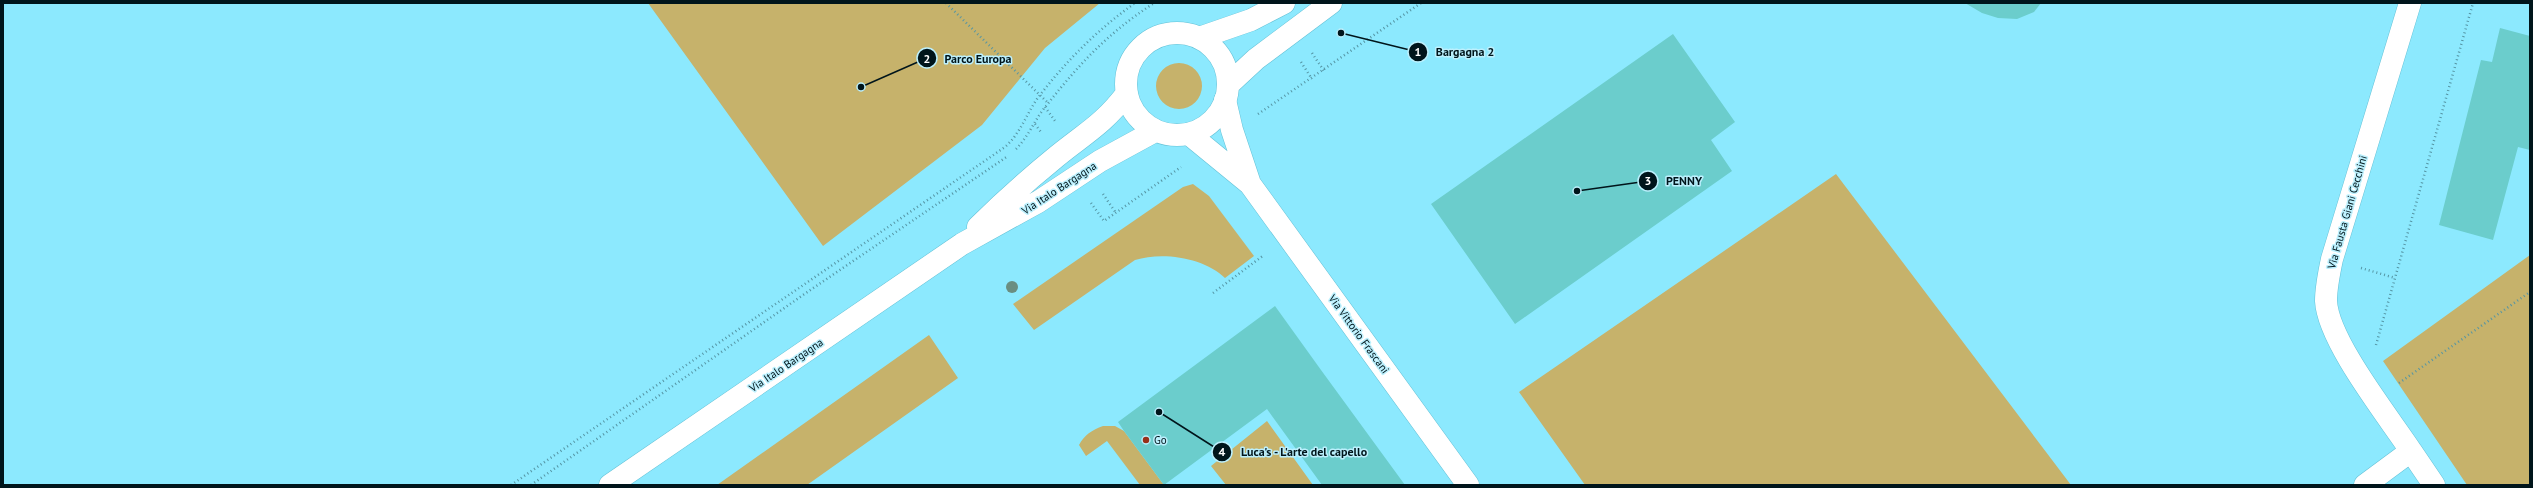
<svg xmlns="http://www.w3.org/2000/svg" width="2533" height="488" font-family="'PT Sans',sans-serif">
<rect width="100%" height="100%" fill="#8ce9fe"/>
<!-- green -->
<path fill="#c6b26b" d="M 648,3 L 1100,3 L 1045,48 L 982,125 L 823,246 Z
M1156 86a23 23 0 1 1 46 0a23 23 0 1 1-46 0Z
M 1836,174 L 2071,485 L 1585,485 L 1519,392 Z
M 1193,184 L 1209,196 L 1254,256 L 1225,278 C 1205,258 1163,251 1135,260 L 1034,330 L 1013,304 L 1183,187 Z
M 2530,255 L 2530,485 L 2467,485 L 2383,361 Z
M 929,335 L 958,378 L 807,485 L 717,485 Z
M 1267,421 L 1313,485 L 1226,485 L 1211,466 Z
M 1103,426 L 1115,426 L 1124,431 L 1164,485 L 1140,485 L 1107,441 L 1086,456 L 1079,445 C 1084,435 1092,430 1103,426 Z"/>
<!-- building -->
<path fill="#6bcdcc" d="M 1965,3 L 2041,3 L 2034,12 L 2017,19 L 1998,18 L 1982,13 Z
M 2500,28 L 2530,36 L 2530,150 L 2518,147 L 2493,240 L 2439,225 L 2481,60 L 2492,62 Z
M 1673,34 L 1735,122 L 1711,140 L 1732,171 L 1515,324 L 1431,204 Z
M 1275,306 L 1321,370 L 1405,485 L 1322,485 L 1267,409 L 1164,485 L 1124,431 L 1118,422 Z"/>
<g fill="none" stroke-linecap="round" stroke-linejoin="round">
<!-- street casing -->
<g stroke="#64c1d6" stroke-width="23">
<path id="street" d="M 2410,3 L 2332,259 C 2329,273 2326,287 2326,301 C 2328,341 2388,416 2411,451
M 1225,100 L 1232,130 L 1250,184
M 1189,134 L 1250,184 L 1468,485
M 2365,485 L 2411,451 L 2434,485"/>
</g>
<!-- secondary casing -->
<g stroke="#64c1d6" stroke-width="23">
<path id="secondary" d="M1126 84a51 51 0 1 1 102 0a51 51 0 1 1-102 0Z
M 1199,38 L 1251,20 L 1284,3
M 1228,85 L 1256,59 L 1331,3
M 978,227 C 1003,202 1029,179 1056,157 C 1084,134 1104,124 1127,93
M 610,485 L 962,244 L 1038,202 L 1100,161 L 1155,131"/>
</g>
<!-- path -->
<path stroke="#5595a4" stroke-width="2.5" stroke-dasharray="1 3" stroke-linecap="butt" d="M 946,3 L 1048,103
M 1312,53 L 1324,71
M 1301,62 L 1312,79
M 1045,107 L 1055,121
M 1258,114 L 1421,3
M 1035,124 L 1041,132
M 1016,149 C 1029,136 1035,119 1046,106 C 1081,62 1107,34 1154,3
M 1103,194 L 1116,213
M 1091,203 L 1104,221 L 1181,167
M 2361,268 L 2395,278
M 1213,293 L 1264,255
M 2376,345 L 2473,3
M 2399,383 L 2530,292
M 511,485 L 1005,147 C 1020,134 1026,115 1037,99 C 1065,62 1097,30 1135,3
M 531,485 L 803,295 L 1008,156"/>
<!-- street -->
<use href="#street" stroke="#fff" stroke-width="22"/>
<!-- secondary -->
<use href="#secondary" stroke="#fff" stroke-width="22"/>
</g>
<!-- trees -->
<circle fill="#6a8e81" cx="1012" cy="287" r="6"/>
<!-- markers -->
<circle fill="#983018" stroke="#bcf0fd" stroke-width="1.5" cx="1146" cy="440" r="4"/>
<g text-anchor="middle" dominant-baseline="central" stroke-width="3" stroke-linejoin="round" paint-order="stroke">
<!-- street labels -->
<g font-size="11" fill="#00151b" stroke="#bcf0fd">
<text transform="translate(1059 188) rotate(-33)">Via Italo Bargagna</text>
<text transform="translate(2347 212) rotate(-74)">Via Fausta Giani Cecchini</text>
<text transform="translate(1359 334) rotate(54)">Via Vittorio Frascani</text>
<text transform="translate(786 365) rotate(-34)">Via Italo Bargagna</text>
</g>
<!-- poi labels -->
<g font-size="11" fill="#00151b" stroke="#bcf0fd" text-anchor="start">
<text x="1154" y="440">Go</text>
</g>
</g>
<!-- callouts -->
<path fill="none" stroke="#00151b" stroke-width="1.5" d="M1341 33L1418 52M861 87L927 58M1577 191L1648 181M1159 412L1222 452"/>
<g fill="#00151b" stroke="#bcf0fd" stroke-width="1.5">
<circle cx="1341" cy="33" r="4"/>
<circle cx="861" cy="87" r="4"/>
<circle cx="1577" cy="191" r="4"/>
<circle cx="1159" cy="412" r="4"/>
<circle cx="1418" cy="52" r="10"/>
<circle cx="927" cy="58" r="10"/>
<circle cx="1648" cy="181" r="10"/>
<circle cx="1222" cy="452" r="10"/>
</g>
<g font-size="12" text-anchor="middle" font-weight="bold" fill="#fff">
<text x="1418" y="56">1</text>
<text x="927" y="63">2</text>
<text x="1648" y="185">3</text>
<text x="1222" y="456">4</text>
</g>
<g font-size="12" text-anchor="middle" font-weight="bold" fill="#00151b" stroke="#bcf0fd" stroke-width="3" stroke-linejoin="round" paint-order="stroke">
<text x="1465" y="56">Bargagna 2</text>
<text x="978" y="63">Parco Europa</text>
<text x="1684" y="185">PENNY</text>
<text x="1304" y="456">Luca's - L'arte del capello</text>
</g>
<!-- border -->
<rect width="2533" height="488" fill="none" stroke="#00151b" stroke-width="8"/>
</svg>
